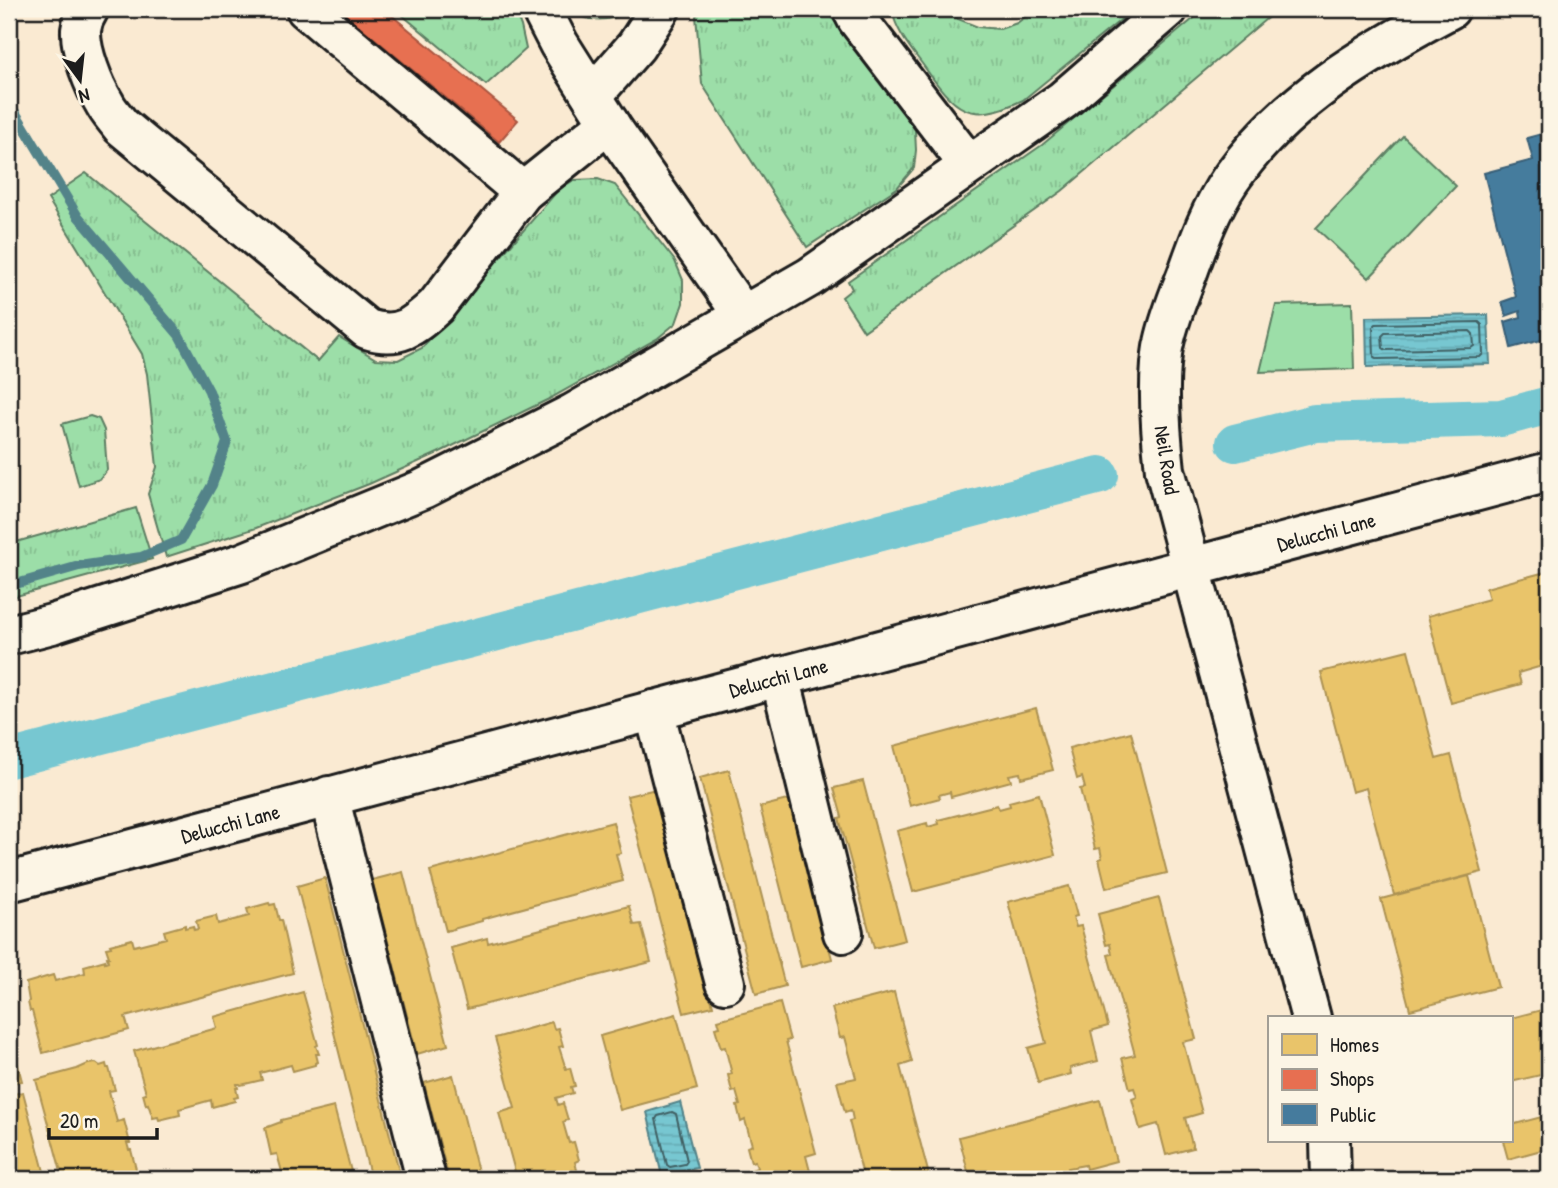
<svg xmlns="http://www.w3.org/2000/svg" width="1558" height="1188" font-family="'Patrick Hand',sans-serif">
<defs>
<pattern id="grass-tufts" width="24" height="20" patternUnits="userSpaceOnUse" patternTransform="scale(1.75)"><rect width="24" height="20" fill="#9cdea8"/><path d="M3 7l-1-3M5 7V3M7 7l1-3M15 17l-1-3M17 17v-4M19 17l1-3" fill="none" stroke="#86be90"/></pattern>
<pattern id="water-rules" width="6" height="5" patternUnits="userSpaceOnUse" patternTransform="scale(1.75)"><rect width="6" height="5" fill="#77c7d1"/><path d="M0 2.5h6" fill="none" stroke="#66aab3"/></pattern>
</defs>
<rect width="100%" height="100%" fill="#faead2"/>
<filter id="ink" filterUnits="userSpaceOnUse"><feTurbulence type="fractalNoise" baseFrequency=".0143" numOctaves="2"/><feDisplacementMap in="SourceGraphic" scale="14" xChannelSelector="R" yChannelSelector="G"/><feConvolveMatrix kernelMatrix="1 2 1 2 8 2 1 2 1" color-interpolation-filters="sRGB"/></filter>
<g filter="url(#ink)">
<!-- grass -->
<path fill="url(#grass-tufts)" stroke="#5c7d62" stroke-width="2" d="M 395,9 L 514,9 L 521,26 L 526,49 L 486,85 Z
M 569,9 L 629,9 C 613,23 584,23 569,9 Z
M 701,9 L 825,9 L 904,111 L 915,130 L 916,150 L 914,168 L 897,188 L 807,247 L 702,84 L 696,16 Z
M 900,9 L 948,9 L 958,19 L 978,27 L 1000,29 L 1017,23 L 1035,9 L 1134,9 L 1023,100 C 968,126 955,110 923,65 C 912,50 900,36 894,18 Z
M 1205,9 L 1278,9 L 1062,191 L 864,331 L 842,297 L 852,289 L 848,281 L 1042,145 Z
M 86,173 L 318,361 L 339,337 L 376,359 L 398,360 L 422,348 L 559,189 L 574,180 L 598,179 L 615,185 L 675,261 L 683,280 L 683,303 L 676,323 L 658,338 L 549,399 L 438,453 L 369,484 L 256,528 L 166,557 L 148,494 L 157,467 L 147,374 L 142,354 L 48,199 Z
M 90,416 L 99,419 L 104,430 L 107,470 L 100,479 L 79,486 L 62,424 Z
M 136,508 L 152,559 L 9,598 L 9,544 Z"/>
<!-- park -->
<path fill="#9cdea8" stroke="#5c7d62" stroke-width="2" d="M 1403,136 L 1456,186 L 1369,278 L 1316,228 Z
M 1352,303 L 1354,369 L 1260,372 L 1276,305 Z"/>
<!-- water -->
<path fill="url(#water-rules)" stroke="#538389" stroke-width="2" d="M 1488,315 L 1490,364 L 1367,367 L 1366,317 Z
M 680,1102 L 697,1168 L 662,1176 L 647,1112 Z"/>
<!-- homes -->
<path fill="#e9c46a" stroke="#ac9253" stroke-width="2" d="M 1549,571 L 1549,664 L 1518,673 L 1521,684 L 1451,703 L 1428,616 L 1489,599 L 1486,588 Z
M 1408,650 L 1436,759 L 1451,755 L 1482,872 L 1394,895 L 1366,788 L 1352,792 L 1321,672 Z
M 1036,708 L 1053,770 L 1021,778 L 1020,773 L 1009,775 L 1011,781 L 951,797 L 950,792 L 939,795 L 940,798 L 910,806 L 894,746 Z
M 1131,732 L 1167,873 L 1106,888 L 1099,859 L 1102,858 L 1100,848 L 1095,849 L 1080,789 L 1085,788 L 1082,777 L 1077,779 L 1069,748 Z
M 729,770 L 785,986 L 756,994 L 700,778 Z
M 863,781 L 905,940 L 874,948 L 839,818 L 842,817 L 834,788 Z
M 656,789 L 713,1006 L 684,1013 L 627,796 Z
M 1039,794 L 1055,855 L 913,892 L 897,831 L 927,823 L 928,827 L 939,824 L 938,820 L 997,805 L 999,809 L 1010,806 L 1009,802 Z
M 791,799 L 832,959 L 801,967 L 760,807 Z
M 613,822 L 621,853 L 616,854 L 623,881 L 482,919 L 482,921 L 446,931 L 430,871 Z
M 403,872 L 448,1045 L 417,1054 L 372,880 Z
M 1469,876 L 1498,987 L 1410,1010 L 1381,899 Z
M 325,878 L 401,1179 L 371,1179 L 297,886 Z
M 1069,886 L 1077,916 L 1073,917 L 1076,927 L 1081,926 L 1108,1026 L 1091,1031 L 1098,1061 L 1070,1068 L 1071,1074 L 1038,1083 L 1028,1048 L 1046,1043 L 1008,902 Z
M 1159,898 L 1196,1039 L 1183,1042 L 1202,1113 L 1185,1118 L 1193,1148 L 1166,1155 L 1158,1124 L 1140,1129 L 1132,1099 L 1137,1097 L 1134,1088 L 1130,1089 L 1122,1058 L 1135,1055 L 1108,955 L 1112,954 L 1110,944 L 1106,945 L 1098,914 Z
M 269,903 L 270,905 L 275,904 L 279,920 L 281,920 L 293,973 L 125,1017 L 129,1030 L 43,1053 L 32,1011 L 30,1011 L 28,1002 L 29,1001 L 26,983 L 53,975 L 55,981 L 85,973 L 84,966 L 105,960 L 105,962 L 108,961 L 107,957 L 109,957 L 106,948 L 111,947 L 110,945 L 132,939 L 134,946 L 166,938 L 164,931 L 185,925 L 185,928 L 193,926 L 194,930 L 198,929 L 196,921 L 216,916 L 218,924 L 249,916 L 247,909 Z
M 629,906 L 634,925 L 641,924 L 651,962 L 467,1009 L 451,948 L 487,938 L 488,943 Z
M 303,992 L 318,1045 L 316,1046 L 319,1054 L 316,1054 L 318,1062 L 315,1063 L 315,1065 L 293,1071 L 291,1065 L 260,1073 L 262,1080 L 241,1085 L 240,1084 L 237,1084 L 238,1088 L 236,1088 L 238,1097 L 234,1098 L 235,1101 L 212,1107 L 211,1100 L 179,1109 L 180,1115 L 159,1120 L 158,1117 L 153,1118 L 148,1104 L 146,1105 L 143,1094 L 146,1093 L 134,1051 L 217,1028 L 214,1017 Z
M 894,992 L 912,1062 L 900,1066 L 930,1179 L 864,1179 L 849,1121 L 853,1120 L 851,1110 L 845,1112 L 837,1082 L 856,1078 L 845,1037 L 840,1038 L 832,1008 Z
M 780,1003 L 790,1040 L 786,1041 L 816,1153 L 806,1156 L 812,1179 L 742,1179 L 747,1178 L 745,1172 L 757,1168 L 755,1161 L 751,1162 L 747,1147 L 752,1145 L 745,1120 L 741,1122 L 737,1106 L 740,1105 L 736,1091 L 732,1092 L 728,1075 L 732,1074 L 725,1047 L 721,1048 L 715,1028 L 720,1027 L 718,1020 Z
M 1549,1008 L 1549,1073 L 1511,1082 L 1511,1018 Z
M 676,1014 L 697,1089 L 620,1110 L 600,1036 Z
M 552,1022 L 554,1029 L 558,1028 L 563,1046 L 559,1047 L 566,1069 L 570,1068 L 575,1086 L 571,1087 L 573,1093 L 556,1098 L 558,1105 L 563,1103 L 568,1120 L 563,1122 L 569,1143 L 574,1142 L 579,1160 L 575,1162 L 578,1174 L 582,1173 L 584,1179 L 517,1179 L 499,1113 L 515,1108 L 495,1038 Z
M 9,1031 L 22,1081 L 9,1084 Z
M 96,1063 L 100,1066 L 106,1064 L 107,1068 L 109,1068 L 115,1090 L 109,1091 L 117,1122 L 124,1120 L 130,1143 L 127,1143 L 129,1150 L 131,1150 L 137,1173 L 131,1174 L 132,1179 L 63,1179 L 36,1080 L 77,1069 L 88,1064 Z
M 453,1075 L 480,1179 L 449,1179 L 424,1083 Z
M 23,1092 L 46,1179 L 19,1179 L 9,1139 L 9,1095 Z
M 1100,1100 L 1116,1161 L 1086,1169 L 1085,1165 L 1068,1168 L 1069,1173 L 1046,1179 L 970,1179 L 959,1137 Z
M 334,1107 L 353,1179 L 284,1179 L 277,1154 L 271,1155 L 265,1128 L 281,1122 L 281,1120 Z
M 1549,1115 L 1549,1148 L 1508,1159 L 1503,1141 L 1511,1141 L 1511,1125 Z"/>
<!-- shops -->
<path fill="#e76f51" stroke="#aa5641" stroke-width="2" d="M 339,9 L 384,9 L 518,120 L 499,142 Z"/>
<!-- public -->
<path fill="#457b9d" stroke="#395e76" stroke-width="2" d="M 1549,132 L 1549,338 L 1511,348 L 1505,322 L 1521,317 L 1520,311 L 1506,316 L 1502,302 L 1516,297 L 1484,173 L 1533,160 L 1527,138 Z"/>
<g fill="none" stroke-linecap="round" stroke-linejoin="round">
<!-- shore -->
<path stroke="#406064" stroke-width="2" d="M 1479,322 L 1482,325 L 1483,354 L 1480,357 L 1378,359 L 1374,357 L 1373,327 L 1376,324 Z
M 1470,331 L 1473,334 L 1474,346 L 1471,348 L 1386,350 L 1383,348 L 1382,336 L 1385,333 Z
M 672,1112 L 676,1114 L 687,1161 L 685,1164 L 670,1167 L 667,1165 L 656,1119 L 658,1116 Z"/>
<!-- stream -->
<path stroke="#538389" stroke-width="10" d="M 9,102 L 77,215 L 179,335 L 209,391 L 227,442 L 212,485 L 181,540 L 141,557 L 79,566 L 9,586"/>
<!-- canal -->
<path stroke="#77c7d1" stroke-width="38" d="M 1235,443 L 1315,423 L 1501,418 L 1549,405
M 9,759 L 1100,475"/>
<!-- minor casing -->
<g stroke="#1c1c1c" stroke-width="44">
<g id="minor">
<path d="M 89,9 C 85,15 82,22 81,30 C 80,51 94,86 105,104 C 109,112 116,119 121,126 L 367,329 C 399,339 413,327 436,306 L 523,192 L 609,123"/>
<path d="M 306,9 L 523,192"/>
<path d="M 541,9 L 559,44 L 614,131 L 743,315"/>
<path d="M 852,9 L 857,19 L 969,165"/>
<path d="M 592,96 L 636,46 L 660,9"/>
<path d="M 9,635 L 52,624 L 242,563 L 423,489 L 572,414 L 810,277 L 1063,100 L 1168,9"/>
<path d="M 780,676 L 843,933"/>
<path d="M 654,710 L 725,983"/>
<path d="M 329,796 L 426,1179"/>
<path id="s1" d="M 9,882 L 1549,472"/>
<path d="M 1311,1018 L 1165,470 C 1161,435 1158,400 1161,364 C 1162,357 1162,350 1164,343 C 1169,319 1179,295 1188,272 C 1199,241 1211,208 1230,180 C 1284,101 1367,53 1450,9"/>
<path d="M 1330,1141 L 1331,1179"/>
</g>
</g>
<!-- minor -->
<use href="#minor" stroke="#fcf5e5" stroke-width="38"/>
</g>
</g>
<g text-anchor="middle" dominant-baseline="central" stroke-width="7" stroke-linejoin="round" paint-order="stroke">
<!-- street labels -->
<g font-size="21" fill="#1c1c1c" stroke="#fcf5e5">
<text transform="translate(1167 460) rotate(81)">Neil Road</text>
<text stroke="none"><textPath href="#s1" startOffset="1363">Delucchi Lane</textPath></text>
<text stroke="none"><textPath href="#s1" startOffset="796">Delucchi Lane</textPath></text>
<text stroke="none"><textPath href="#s1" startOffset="229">Delucchi Lane</textPath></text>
</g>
</g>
<!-- margin -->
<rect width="1558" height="1188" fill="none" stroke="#fcf5e5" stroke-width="35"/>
<rect x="18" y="18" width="1523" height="1153" fill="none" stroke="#1c1c1c" stroke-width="2.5" filter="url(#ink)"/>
<!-- legend -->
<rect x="1268" y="1016" width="245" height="126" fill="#fcf5e5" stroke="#a29e95" stroke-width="2"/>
<rect x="1282" y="1034" width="35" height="21" fill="#e9c46a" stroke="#a29e95" stroke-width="2"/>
<text x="1330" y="1052" font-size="21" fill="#1c1c1c">Homes</text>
<rect x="1282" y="1069" width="35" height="21" fill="#e76f51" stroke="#a29e95" stroke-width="2"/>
<text x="1330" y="1086" font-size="21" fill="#1c1c1c">Shops</text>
<rect x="1282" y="1104" width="35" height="21" fill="#457b9d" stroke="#a29e95" stroke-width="2"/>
<text x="1330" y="1122" font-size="21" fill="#1c1c1c">Public</text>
<!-- north arrow -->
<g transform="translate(80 80) rotate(165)" stroke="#fcf5e5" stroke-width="5" paint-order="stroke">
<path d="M0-5L12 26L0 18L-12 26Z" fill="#1c1c1c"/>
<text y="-10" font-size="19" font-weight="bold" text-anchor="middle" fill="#1c1c1c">N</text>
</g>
<!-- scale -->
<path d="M49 1128v10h108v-10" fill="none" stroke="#1c1c1c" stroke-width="3.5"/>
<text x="60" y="1128" font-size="21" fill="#1c1c1c" stroke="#fcf5e5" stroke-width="5" paint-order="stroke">20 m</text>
</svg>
